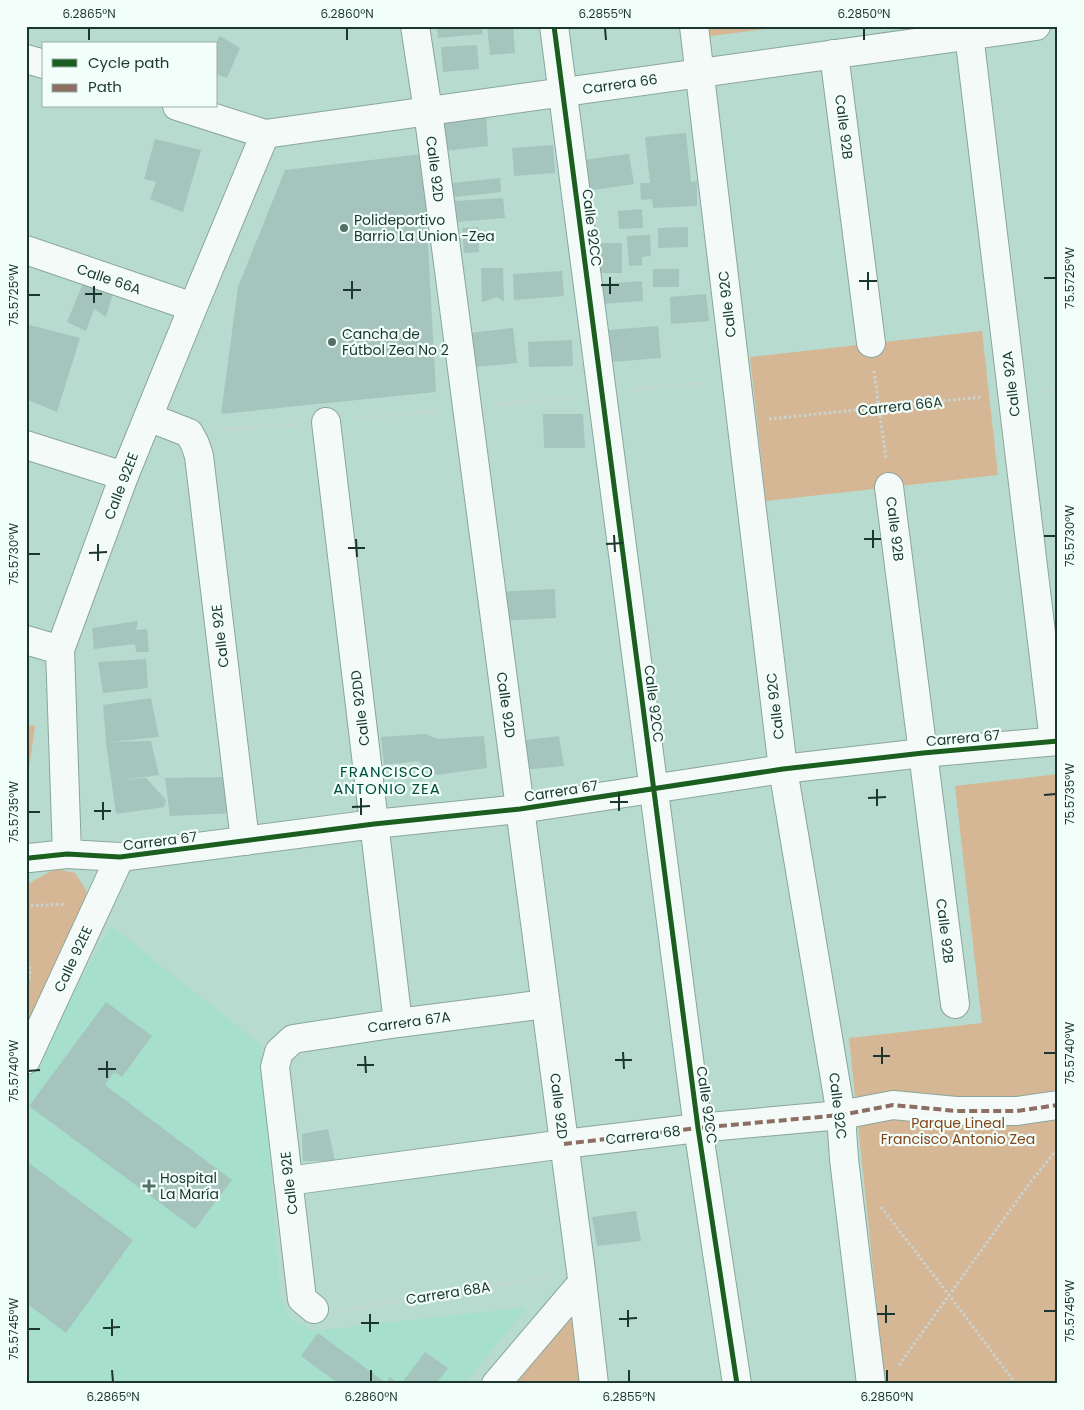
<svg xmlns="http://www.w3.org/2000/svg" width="1084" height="1410" font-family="Poppins,sans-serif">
<rect width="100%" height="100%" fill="#b7dbce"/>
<!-- built -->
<path fill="#a6dfcb" d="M 111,926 L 261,1045 L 280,1296 L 291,1319 L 313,1331 L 527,1307 L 464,1384 L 26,1384 L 26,1076 Z"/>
<!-- green -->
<path fill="#d6b795" d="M 703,26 L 789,26 L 704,37 Z
M 982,331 L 998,475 L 766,501 L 750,357 Z
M 26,725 L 35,726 L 26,791 Z
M 1058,774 L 1058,1207 L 1056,1224 L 1058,1239 L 1058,1384 L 885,1384 L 849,1038 L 982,1023 L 955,786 Z
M 55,869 L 75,873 L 86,890 L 88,909 L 26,1046 L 26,885 Z
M 575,1302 L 585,1384 L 516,1384 Z"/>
<!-- building -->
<path fill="#a5c4bd" d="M 437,26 L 482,26 L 483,34 L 438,38 Z
M 487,26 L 513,26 L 515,53 L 490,55 Z
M 220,36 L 240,48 L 227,78 L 216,74 L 216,43 Z
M 477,45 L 479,69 L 443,72 L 441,47 Z
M 486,115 L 488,146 L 444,151 L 443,117 Z
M 686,133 L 691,182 L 697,181 L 697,206 L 653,208 L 652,199 L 641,200 L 640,183 L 650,183 L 645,137 Z
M 155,139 L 201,150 L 183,212 L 150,199 L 156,182 L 144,179 Z
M 553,145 L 555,173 L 514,176 L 512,148 Z
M 423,154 L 436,392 L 221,414 L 238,287 L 285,170 Z
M 629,154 L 634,184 L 587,191 L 583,160 Z
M 500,178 L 501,192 L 454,197 L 452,183 Z
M 503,198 L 505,218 L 457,222 L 455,201 Z
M 642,209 L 643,228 L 619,229 L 618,211 Z
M 478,227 L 479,252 L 464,253 L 462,228 Z
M 688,227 L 688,247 L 658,248 L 658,228 Z
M 650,235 L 651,256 L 642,257 L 642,265 L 629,266 L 627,236 Z
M 597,243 L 622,243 L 622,273 L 597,273 Z
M 481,268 L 503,268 L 504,301 L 497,297 L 482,302 Z
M 653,269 L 679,269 L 679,287 L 653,287 Z
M 562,271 L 564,296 L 514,300 L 513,274 Z
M 86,276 L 115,287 L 106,317 L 94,309 L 86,331 L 67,322 Z
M 642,281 L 643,301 L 602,304 L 601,284 Z
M 706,294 L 709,321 L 671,324 L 670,297 Z
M 26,324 L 80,338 L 57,412 L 26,399 Z
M 658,326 L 661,358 L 611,362 L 609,330 Z
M 513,328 L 517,363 L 474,367 L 470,333 Z
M 572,340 L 573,366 L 529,367 L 528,342 Z
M 543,414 L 583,414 L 585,448 L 544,448 Z
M 555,589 L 556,618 L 500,621 L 499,592 Z
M 138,621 L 136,630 L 147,629 L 149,652 L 136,652 L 135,644 L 94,649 L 92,628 Z
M 146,659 L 148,688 L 103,693 L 98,662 Z
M 151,698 L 159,737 L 110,742 L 151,741 L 159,775 L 121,780 L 146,778 L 166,800 L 164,807 L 116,814 L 106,742 L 103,705 Z
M 425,734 L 438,739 L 484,736 L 487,768 L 436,775 L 418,761 L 384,765 L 381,737 Z
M 559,736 L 564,766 L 522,770 L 518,741 Z
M 228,777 L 234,813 L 170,816 L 165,778 Z
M 106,1002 L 152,1036 L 122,1077 L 114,1072 L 105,1085 L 232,1180 L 195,1229 L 29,1106 Z
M 328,1129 L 335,1161 L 303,1161 L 302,1134 Z
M 26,1161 L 133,1240 L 66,1333 L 26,1303 Z
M 636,1211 L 641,1241 L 597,1246 L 592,1217 Z
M 318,1333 L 386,1383 L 390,1377 L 400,1384 L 339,1384 L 301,1356 Z
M 425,1352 L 448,1368 L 436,1384 L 401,1384 Z"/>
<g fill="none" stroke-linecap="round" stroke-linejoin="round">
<!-- pedestrian casing -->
<g stroke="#8aa69c" stroke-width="30">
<path id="pedestrian" d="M 564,1144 L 698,1128 L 841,1115 L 893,1105 L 956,1111 L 1017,1111 L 1058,1105"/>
</g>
<!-- minor casing -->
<g stroke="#8aa69c" stroke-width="30">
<path id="minor" d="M 415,26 L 428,111 L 581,1271 L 594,1384
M 554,26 L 698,1128 L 737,1384
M 694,26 L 783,769 L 841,1115 L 844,1159 L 871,1384
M 968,26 L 1054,741
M 834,54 L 871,343
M 26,59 L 44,64
M 177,106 L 265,134
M 26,250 L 193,307
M 148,417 L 189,433 L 195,444 L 199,456 L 245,841
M 326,422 L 398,1023
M 26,445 L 124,476
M 889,487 L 955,1004
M 26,640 L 60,650
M 26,857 L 29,858 L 67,854
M 26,1060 L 120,857
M 288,1181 L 564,1144
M 314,1309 L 302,1299 L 275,1067 L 279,1052 L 293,1039 L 398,1023 L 545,1004
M 496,1384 L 582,1283"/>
</g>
<!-- tertiary casing -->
<g stroke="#8aa69c" stroke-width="30">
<path id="tertiary" d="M 1036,26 L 265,134 L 193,307 L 124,476 L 60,650 L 67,854 L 120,857 L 374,824 L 520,809 L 783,769 L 923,753 L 1058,741"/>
</g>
<!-- path -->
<path stroke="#c9d3d0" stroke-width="3" stroke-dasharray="2.5 2.5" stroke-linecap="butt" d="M 874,371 L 886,459
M 632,390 L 708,382
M 1041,391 L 1058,390
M 495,405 L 574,397
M 356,419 L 437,411
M 769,419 L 982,397
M 222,430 L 298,424
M 26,906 L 66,904
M 26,957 L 30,970 L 29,979
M 881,1207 L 949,1295 L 1016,1384
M 342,1310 L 548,1277
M 899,1365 L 1029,1184 L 1058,1148"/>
<!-- pedestrian -->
<use href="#pedestrian" stroke="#f4faf8" stroke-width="28"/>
<!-- minor -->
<use href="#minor" stroke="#f4faf8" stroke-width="28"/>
<!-- tertiary -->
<use href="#tertiary" stroke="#f4faf8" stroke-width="28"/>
<!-- quiet -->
<path stroke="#8d6e63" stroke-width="4" stroke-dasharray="8 4" stroke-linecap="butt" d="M 564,1144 L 698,1128 L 841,1115 L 893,1105 L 956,1111 L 1017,1111 L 1058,1105"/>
<!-- cycleway casing -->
<g stroke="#f2fef9" stroke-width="8">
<path id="cycleway" d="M 554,26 L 698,1128 L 737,1384
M 26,857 L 29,858 L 67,854 L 120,857 L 374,824 L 520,809 L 783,769 L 923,753 L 1058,741"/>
</g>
<!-- cycleway -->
<use href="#cycleway" stroke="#1b5e20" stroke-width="5"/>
</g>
<!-- ticks -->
<path fill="none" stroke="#1b362d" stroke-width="2" d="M 89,28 L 89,40M 347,28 L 347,40M 605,28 L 606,40M 864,28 L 864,40M 868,272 L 868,290M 610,277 L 610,294M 1044,278 L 1056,278M 352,281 L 352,299M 859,281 L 877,281M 601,285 L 619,285M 94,286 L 94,303M 343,290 L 361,290M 85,294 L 102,294M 28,295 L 40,295M 873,530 L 873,548M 614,535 L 615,552M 1044,536 L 1056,536M 356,539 L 357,557M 864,539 L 881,539M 98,544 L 98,561M 606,544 L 623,543M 348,548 L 365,548M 89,553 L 107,552M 28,554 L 40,554M 877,789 L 877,806M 619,793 L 619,811M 1044,795 L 1056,794M 361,798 L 361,815M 868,798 L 886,797M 103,802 L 103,820M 610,802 L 628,802M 352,807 L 370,806M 94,811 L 111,811M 28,812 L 40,812M 882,1047 L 882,1064M 623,1052 L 624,1069M 1044,1053 L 1056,1053M 365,1056 L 366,1073M 873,1056 L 890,1056M 615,1060 L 632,1060M 107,1061 L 107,1078M 357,1065 L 374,1065M 98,1069 L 116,1069M 28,1071 L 40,1070M 886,1305 L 886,1323M 628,1310 L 628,1327M 1044,1311 L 1056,1311M 370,1314 L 370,1332M 877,1314 L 895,1314M 112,1319 L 112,1336M 619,1319 L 637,1318M 361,1323 L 379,1323M 103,1328 L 120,1327M 28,1329 L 40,1329M 112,1370 L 113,1382M 371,1370 L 371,1382M 629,1370 L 629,1382M 887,1370 L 887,1382"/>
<!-- markers -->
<g fill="#527065" stroke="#f2fef9" stroke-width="2">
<circle cx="344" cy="228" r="5"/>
<circle cx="332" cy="342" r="5"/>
<path d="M146.5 1178.5h5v5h5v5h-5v5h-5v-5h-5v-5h5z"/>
</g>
<g text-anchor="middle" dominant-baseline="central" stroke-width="4.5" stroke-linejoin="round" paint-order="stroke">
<!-- street labels -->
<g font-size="14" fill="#1b362d" stroke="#f2fef9">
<text transform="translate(620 84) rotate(-8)">Carrera 66</text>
<text transform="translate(844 127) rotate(83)">Calle 92B</text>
<text transform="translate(435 169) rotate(83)">Calle 92D</text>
<text transform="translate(592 228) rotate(83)">Calle 92CC</text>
<text transform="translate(109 279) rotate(19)">Calle 66A</text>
<text transform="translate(727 304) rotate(-97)">Calle 92C</text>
<text transform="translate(1011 384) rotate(-97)">Calle 92A</text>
<text transform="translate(900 406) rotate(-6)">Carrera 66A</text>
<text transform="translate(121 486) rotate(-69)">Calle 92EE</text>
<text transform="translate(895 529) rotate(83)">Calle 92B</text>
<text transform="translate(220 636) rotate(-97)">Calle 92E</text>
<text transform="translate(654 704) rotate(83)">Calle 92CC</text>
<text transform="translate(506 705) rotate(82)">Calle 92D</text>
<text transform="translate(775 706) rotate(-97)">Calle 92C</text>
<text transform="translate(360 708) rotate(-97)">Calle 92DD</text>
<text transform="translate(963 738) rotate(-5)">Carrera 67</text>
<text transform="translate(561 791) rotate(-9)">Carrera 67</text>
<text transform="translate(160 841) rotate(-7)">Carrera 67</text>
<text transform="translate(945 931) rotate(83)">Calle 92B</text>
<text transform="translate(73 959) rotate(-65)">Calle 92EE</text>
<text transform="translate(409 1022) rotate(-8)">Carrera 67A</text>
<text transform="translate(707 1105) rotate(82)">Calle 92CC</text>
<text transform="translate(559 1106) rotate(83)">Calle 92D</text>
<text transform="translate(838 1106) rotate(83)">Calle 92C</text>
<text transform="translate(643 1135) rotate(-7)">Carrera 68</text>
<text transform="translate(289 1183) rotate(-97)">Calle 92E</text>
<text transform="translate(448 1293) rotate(-9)">Carrera 68A</text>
</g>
<!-- poi labels -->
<g font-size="14" fill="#1b362d" stroke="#f2fef9" text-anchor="start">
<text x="354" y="220">Polideportivo<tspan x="354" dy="16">Barrio La Union -Zea</tspan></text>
<text x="342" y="334">Cancha de<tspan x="342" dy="16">Fútbol Zea No 2</tspan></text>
<text x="160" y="1178">Hospital<tspan x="160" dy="16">La María</tspan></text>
</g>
<!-- park labels -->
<g font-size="14" fill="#834318" stroke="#f2fef9">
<text x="958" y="1123">Parque Lineal<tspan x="958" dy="16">Francisco Antonio Zea</tspan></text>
</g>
<!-- neighbourhood labels -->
<g font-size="15" letter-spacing="1" fill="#004d3a" stroke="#f2fef9">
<text x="387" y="771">FRANCISCO<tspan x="387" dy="17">ANTONIO ZEA</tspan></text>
</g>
</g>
<!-- border -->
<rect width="1084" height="1410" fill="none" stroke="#f2fef9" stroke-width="55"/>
<!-- legend -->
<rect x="42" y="42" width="175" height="65" fill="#f2fef9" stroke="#9caea7"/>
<rect x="52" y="59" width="25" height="8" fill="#1b5e20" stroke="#9caea7"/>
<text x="88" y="68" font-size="15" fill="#1b362d">Cycle path</text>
<rect x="52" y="84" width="25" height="8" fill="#8d6e63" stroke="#9caea7"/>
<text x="88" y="92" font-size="15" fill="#1b362d">Path</text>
<rect x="28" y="28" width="1028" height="1354" fill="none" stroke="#1b362d" stroke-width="2"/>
<g font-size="12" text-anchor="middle" fill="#1b362d">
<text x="89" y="18">6.2865°N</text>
<text x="347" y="18">6.2860°N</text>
<text x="605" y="18">6.2855°N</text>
<text x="864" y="18">6.2850°N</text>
<text transform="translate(1070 278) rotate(-90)" y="4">75.5725°W</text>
<text transform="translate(14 295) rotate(-90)" y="4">75.5725°W</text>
<text transform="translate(1070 536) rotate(-90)" y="4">75.5730°W</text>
<text transform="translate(14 554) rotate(-90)" y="4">75.5730°W</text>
<text transform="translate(1070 794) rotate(-90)" y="4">75.5735°W</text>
<text transform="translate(14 812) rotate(-90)" y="4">75.5735°W</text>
<text transform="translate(1070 1053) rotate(-90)" y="4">75.5740°W</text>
<text transform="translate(14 1071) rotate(-90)" y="4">75.5740°W</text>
<text transform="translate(1070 1311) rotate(-90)" y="4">75.5745°W</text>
<text transform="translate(14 1329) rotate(-90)" y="4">75.5745°W</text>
<text x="113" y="1401">6.2865°N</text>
<text x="371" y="1401">6.2860°N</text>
<text x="629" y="1401">6.2855°N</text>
<text x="887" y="1401">6.2850°N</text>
</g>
</svg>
